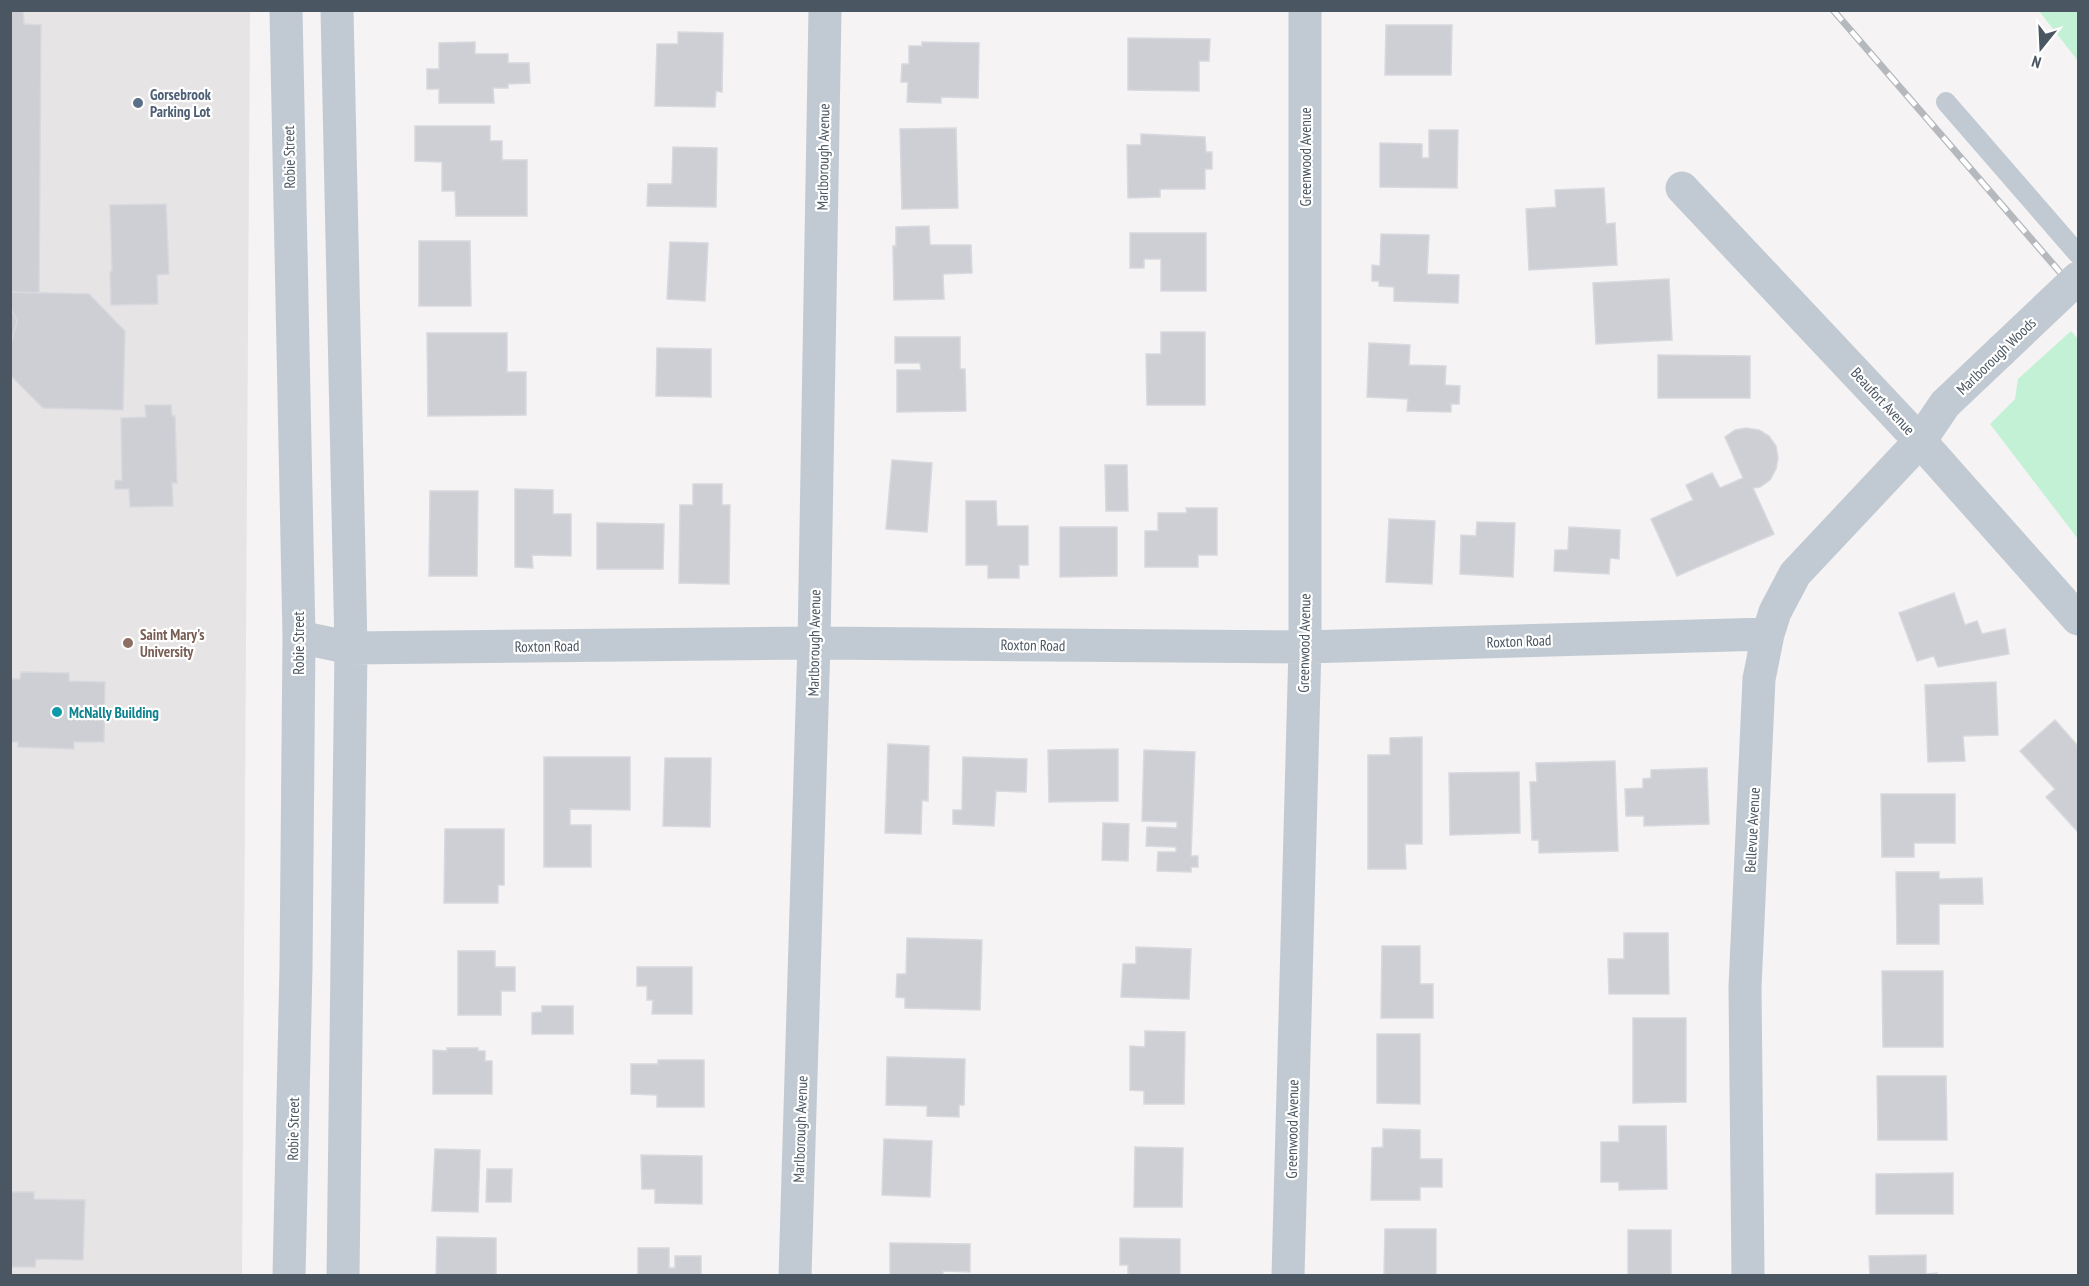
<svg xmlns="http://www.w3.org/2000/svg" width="2089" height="1286" font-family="'PT Sans Narrow',sans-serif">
<rect width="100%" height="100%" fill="#f5f3f3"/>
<!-- education -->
<path fill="#e6e4e5" d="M 10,11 L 250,11 L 242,1275 L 11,1275 Z"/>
<!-- green -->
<path fill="#c3f1d5" d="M 2039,11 L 2078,11 L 2078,61 Z
M 2071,331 L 2078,339 L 2078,539 L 1990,424 L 2015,399 L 2018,379 Z"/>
<!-- building -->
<path fill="#cdcfd5" stroke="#d7d9de" stroke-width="1.5" d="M 10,10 L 23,10 L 24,24 L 41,25 L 39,293 L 11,292 L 10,304 Z
M 1386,25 L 1452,25 L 1451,75 L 1385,75 Z
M 678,32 L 723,33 L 722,92 L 716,91 L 715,107 L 655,106 L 657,44 L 678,44 Z
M 1128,38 L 1210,39 L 1209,61 L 1199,61 L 1199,91 L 1128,90 Z
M 475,42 L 475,54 L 508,54 L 508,63 L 529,63 L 530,83 L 508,84 L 508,88 L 493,88 L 494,103 L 439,103 L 439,89 L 427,89 L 427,69 L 439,69 L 439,43 Z
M 922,42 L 979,43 L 978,98 L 941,97 L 941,103 L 907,102 L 908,82 L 901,82 L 902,64 L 909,64 L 909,46 L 922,46 Z
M 415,126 L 490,126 L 490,141 L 502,141 L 502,160 L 527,160 L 527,216 L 456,216 L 455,191 L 442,191 L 442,162 L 415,161 Z
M 956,128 L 958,208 L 902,209 L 900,129 Z
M 1429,130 L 1458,130 L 1457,188 L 1380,187 L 1380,143 L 1422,144 L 1422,158 L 1429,158 Z
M 1141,134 L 1205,137 L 1206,152 L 1212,152 L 1212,169 L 1205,169 L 1205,189 L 1160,189 L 1160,197 L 1128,198 L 1127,145 L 1141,145 Z
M 673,147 L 717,148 L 716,207 L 647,206 L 648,184 L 672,184 Z
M 1604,188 L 1606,224 L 1615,223 L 1617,265 L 1529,270 L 1526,209 L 1556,207 L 1555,190 Z
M 166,204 L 169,274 L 157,275 L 158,304 L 111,305 L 110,272 L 112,272 L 110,205 Z
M 929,226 L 930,245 L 971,245 L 972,273 L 943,274 L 944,299 L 894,300 L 893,246 L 896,246 L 896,227 Z
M 1130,233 L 1206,233 L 1206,291 L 1161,291 L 1161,259 L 1144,259 L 1144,268 L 1130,268 Z
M 1381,234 L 1429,235 L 1427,274 L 1459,275 L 1458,303 L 1394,301 L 1394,287 L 1379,286 L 1379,281 L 1372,281 L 1372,265 L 1380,266 Z
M 419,241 L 470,241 L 471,306 L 419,306 Z
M 670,242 L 708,243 L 705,301 L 667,299 Z
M 1669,279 L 1672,340 L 1596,344 L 1593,283 Z
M 11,292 L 89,294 L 125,331 L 123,410 L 43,408 L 10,375 L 11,343 L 17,321 L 10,307 Z
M 10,307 L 17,321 L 10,348 Z
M 1161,332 L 1205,332 L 1205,405 L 1147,405 L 1146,354 L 1161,354 Z
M 427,333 L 507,333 L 507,372 L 526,372 L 526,415 L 428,416 Z
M 895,337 L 960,337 L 960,369 L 965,369 L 966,411 L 897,412 L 897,370 L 921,370 L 920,363 L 895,363 Z
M 1369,343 L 1410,345 L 1409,365 L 1446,366 L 1445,385 L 1460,386 L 1459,404 L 1451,404 L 1451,412 L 1407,411 L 1408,399 L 1367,397 Z
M 657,348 L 711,349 L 711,397 L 656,396 Z
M 1658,355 L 1750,356 L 1750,398 L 1658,398 Z
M 145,405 L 171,405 L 172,416 L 175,416 L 177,483 L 172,483 L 173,506 L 130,507 L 129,489 L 115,489 L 115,481 L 122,480 L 121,418 L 146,417 Z
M 1746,428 L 1759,430 L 1769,436 L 1776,446 L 1778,458 L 1776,469 L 1770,480 L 1760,487 L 1753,488 L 1774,534 L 1677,576 L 1651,519 L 1693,500 L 1686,485 L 1712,473 L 1720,488 L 1743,478 L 1725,437 L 1735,430 Z
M 892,460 L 932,463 L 927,532 L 886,529 Z
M 1105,465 L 1127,465 L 1128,511 L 1106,511 Z
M 693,484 L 722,484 L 722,505 L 730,505 L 729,584 L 679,583 L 680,505 L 693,505 Z
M 515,489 L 553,490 L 553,514 L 571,514 L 571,556 L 532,555 L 533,568 L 515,567 Z
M 430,491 L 478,491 L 477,576 L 429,576 Z
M 966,501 L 996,501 L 997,526 L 1028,526 L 1028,565 L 1019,565 L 1019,578 L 988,578 L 988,565 L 966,565 Z
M 1186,508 L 1217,508 L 1217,555 L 1198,555 L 1198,567 L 1145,567 L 1145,531 L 1158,531 L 1158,513 L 1187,513 Z
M 1389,519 L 1435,521 L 1432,584 L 1386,582 Z
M 1477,522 L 1515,523 L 1513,577 L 1460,574 L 1461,535 L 1476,536 Z
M 597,523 L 664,524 L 663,569 L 597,569 Z
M 1060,527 L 1117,527 L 1117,576 L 1060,577 Z
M 1569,527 L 1620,530 L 1619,559 L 1610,558 L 1609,574 L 1554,571 L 1555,550 L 1568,550 Z
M 1954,593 L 1965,625 L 1977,621 L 1982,634 L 2005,629 L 2009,654 L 1938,667 L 1934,656 L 1917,661 L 1899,613 Z
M 21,672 L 69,673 L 69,681 L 105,682 L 104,742 L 74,742 L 74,749 L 18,747 L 18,742 L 10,742 L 10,679 L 20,679 Z
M 1996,682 L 1998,735 L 1963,736 L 1965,761 L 1928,762 L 1925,685 Z
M 2055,720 L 2078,746 L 2078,832 L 2046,797 L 2055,789 L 2020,751 Z
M 1422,737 L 1422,844 L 1405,844 L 1406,869 L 1368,869 L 1368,755 L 1390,755 L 1390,738 Z
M 888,744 L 929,746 L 928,801 L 922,800 L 921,834 L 885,833 Z
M 1118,749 L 1118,801 L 1049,802 L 1048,750 Z
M 1144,750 L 1195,752 L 1191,856 L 1198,856 L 1198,867 L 1191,867 L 1191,872 L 1157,871 L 1158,852 L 1176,852 L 1176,847 L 1146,846 L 1147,827 L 1177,828 L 1177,822 L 1142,821 Z
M 544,757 L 630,757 L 630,810 L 570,809 L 570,825 L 591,825 L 591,867 L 544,867 Z
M 963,757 L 1027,759 L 1026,792 L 996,791 L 994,826 L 953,824 L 953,810 L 962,810 Z
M 665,758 L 711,758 L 710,827 L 663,826 Z
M 1615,761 L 1618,851 L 1539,853 L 1539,840 L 1532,840 L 1530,782 L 1537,782 L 1536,763 Z
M 1707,768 L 1709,824 L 1644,826 L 1644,816 L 1626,816 L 1625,789 L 1643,788 L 1643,779 L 1651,778 L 1651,770 Z
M 1519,772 L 1520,833 L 1450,835 L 1449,773 Z
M 1881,794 L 1955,794 L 1955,843 L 1914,843 L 1914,857 L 1882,857 Z
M 1103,823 L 1129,824 L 1128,861 L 1102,860 Z
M 445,829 L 504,829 L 504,885 L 498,885 L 498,903 L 444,903 Z
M 1896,872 L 1939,872 L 1939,879 L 1982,878 L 1983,904 L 1939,904 L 1939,944 L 1897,944 Z
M 1624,933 L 1668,933 L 1669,994 L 1609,994 L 1608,959 L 1624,959 Z
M 907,938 L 982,940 L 980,1010 L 905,1008 L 905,998 L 896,997 L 897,974 L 906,974 Z
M 1382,946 L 1420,946 L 1420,984 L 1433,984 L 1433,1018 L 1381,1018 Z
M 1136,947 L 1191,949 L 1189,999 L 1121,997 L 1123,964 L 1136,964 Z
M 458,951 L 495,951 L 495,967 L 515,967 L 515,991 L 501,991 L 501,1015 L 458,1015 Z
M 637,967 L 692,967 L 692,1014 L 652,1014 L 653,1000 L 647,1000 L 647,986 L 637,986 Z
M 1882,971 L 1943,971 L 1943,1047 L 1883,1047 Z
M 542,1006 L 573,1006 L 573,1034 L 532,1034 L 532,1013 L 542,1012 Z
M 1633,1018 L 1686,1018 L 1686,1102 L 1633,1103 Z
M 1145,1031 L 1185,1032 L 1184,1104 L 1144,1104 L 1144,1091 L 1130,1090 L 1130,1046 L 1145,1047 Z
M 1377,1034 L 1420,1034 L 1420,1104 L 1377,1103 Z
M 447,1048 L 478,1048 L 478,1051 L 485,1051 L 485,1061 L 492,1061 L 492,1094 L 433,1094 L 433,1050 L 447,1051 Z
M 887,1057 L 965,1059 L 964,1105 L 959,1105 L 959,1117 L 927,1116 L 927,1106 L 886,1105 Z
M 658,1060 L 704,1060 L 704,1107 L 657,1107 L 657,1095 L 631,1094 L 631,1064 L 658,1064 Z
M 1877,1076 L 1946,1076 L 1947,1140 L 1878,1140 Z
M 1619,1126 L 1666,1126 L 1667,1189 L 1619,1190 L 1619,1182 L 1601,1182 L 1601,1142 L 1619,1142 Z
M 1383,1129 L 1420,1130 L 1420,1159 L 1442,1159 L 1442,1187 L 1420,1187 L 1420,1200 L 1371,1200 L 1372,1148 L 1383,1147 Z
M 884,1139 L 932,1141 L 930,1197 L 882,1195 Z
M 1135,1147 L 1183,1148 L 1182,1207 L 1134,1207 Z
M 435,1149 L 480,1150 L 478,1212 L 432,1211 Z
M 641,1155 L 702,1156 L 702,1204 L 655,1203 L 655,1189 L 642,1189 Z
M 487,1169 L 512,1169 L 511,1202 L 486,1202 Z
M 1953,1173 L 1953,1214 L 1876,1214 L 1876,1174 Z
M 10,1192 L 34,1192 L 34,1199 L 85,1200 L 83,1260 L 36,1259 L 35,1267 L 10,1267 Z
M 1385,1229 L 1436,1229 L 1436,1276 L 1384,1276 Z
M 1628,1230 L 1671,1230 L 1671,1276 L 1628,1276 Z
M 437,1237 L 496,1238 L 496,1276 L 436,1276 Z
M 1120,1238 L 1180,1239 L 1180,1276 L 1128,1276 L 1128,1265 L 1120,1265 Z
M 890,1243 L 970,1244 L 970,1272 L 943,1271 L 943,1276 L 890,1276 Z
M 638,1248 L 669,1248 L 669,1268 L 675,1268 L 675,1256 L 701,1256 L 701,1276 L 638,1276 Z
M 1926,1255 L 1926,1274 L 1937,1273 L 1937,1276 L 1870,1276 L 1869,1256 Z"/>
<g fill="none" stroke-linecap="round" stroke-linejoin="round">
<!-- service -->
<path stroke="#c1cad2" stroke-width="20" d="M 1946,102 L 2078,254"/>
<!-- minor -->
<path stroke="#c1cad2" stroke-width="33" d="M 286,10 L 299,637 L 296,967 L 289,1276
M 337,10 L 351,648 L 343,1276
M 1682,188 L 1920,441 L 2078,619
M 299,637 L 351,648 L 814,643 L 1305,647 L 1768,634
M 795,1276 L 814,643 L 825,10
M 1288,1276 L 1305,647 L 1305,10
M 1748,1276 L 1745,987 L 1759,679 L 1768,634 L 1775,612 L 1795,574 L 1920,441 L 1945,404 L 2001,351"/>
<!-- rail casing -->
<g stroke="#b5b8bd" stroke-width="7">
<path id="rail" d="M 1833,10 L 2078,293"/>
</g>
<!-- rail -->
<use href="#rail" stroke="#fff" stroke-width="4.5" stroke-dasharray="14" stroke-linecap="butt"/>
<!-- minor-bridge -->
<path stroke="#c1cad2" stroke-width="33" d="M 2001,351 L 2078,278"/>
</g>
<!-- markers -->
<circle fill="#5c6f8a" stroke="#fff" stroke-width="2" cx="138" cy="103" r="6"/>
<circle fill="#8d6e63" stroke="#fff" stroke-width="2" cx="128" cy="643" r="6"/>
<circle fill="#0f9aa8" stroke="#fff" stroke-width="2" cx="57" cy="712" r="6"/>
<g text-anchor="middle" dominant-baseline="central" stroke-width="4.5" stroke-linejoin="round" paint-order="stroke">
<!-- service labels -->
<g font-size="15" font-weight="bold" fill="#4e5e75" stroke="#fff" text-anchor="start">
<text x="150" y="94">Gorsebrook<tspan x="150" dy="17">Parking Lot</tspan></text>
</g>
<!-- street labels -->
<g font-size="15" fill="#4a5661" stroke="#fff">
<text transform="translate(289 157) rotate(-91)">Robie Street</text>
<text transform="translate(823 157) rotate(-89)">Marlborough Avenue</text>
<text transform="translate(1305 157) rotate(-90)">Greenwood Avenue</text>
<text transform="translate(1996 356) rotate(-44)">Marlborough Woods</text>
<text transform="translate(1883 401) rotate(47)">Beaufort Avenue</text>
<text transform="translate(1519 641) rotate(-2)">Roxton Road</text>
<text transform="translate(298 643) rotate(-90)">Robie Street</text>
<text transform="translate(814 643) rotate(-89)">Marlborough Avenue</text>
<text transform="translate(1304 643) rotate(-89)">Greenwood Avenue</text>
<text transform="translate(1033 645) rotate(1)">Roxton Road</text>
<text transform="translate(547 646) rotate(-1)">Roxton Road</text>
<text transform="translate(1752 830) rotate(-87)">Bellevue Avenue</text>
<text transform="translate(293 1129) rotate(-89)">Robie Street</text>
<text transform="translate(800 1129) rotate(-88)">Marlborough Avenue</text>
<text transform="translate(1292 1129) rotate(-89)">Greenwood Avenue</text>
</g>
<!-- education labels -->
<g font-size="15" font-weight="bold" fill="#785e54" stroke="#fff" text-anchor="start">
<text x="140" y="634">Saint Mary's<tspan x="140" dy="17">University</tspan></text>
</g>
<!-- culture labels -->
<g font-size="15" font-weight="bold" fill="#0d838f" stroke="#fff" text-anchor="start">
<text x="69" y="712">McNally Building</text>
</g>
</g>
<!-- border -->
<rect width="2089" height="1286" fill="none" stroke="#4a5661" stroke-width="24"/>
<!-- north arrow -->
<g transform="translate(2041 48) rotate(198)" stroke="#ffffff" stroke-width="4.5" paint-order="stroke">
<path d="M0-4.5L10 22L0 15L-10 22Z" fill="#4a5661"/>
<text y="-9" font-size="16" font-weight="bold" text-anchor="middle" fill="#4a5661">N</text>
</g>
</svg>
